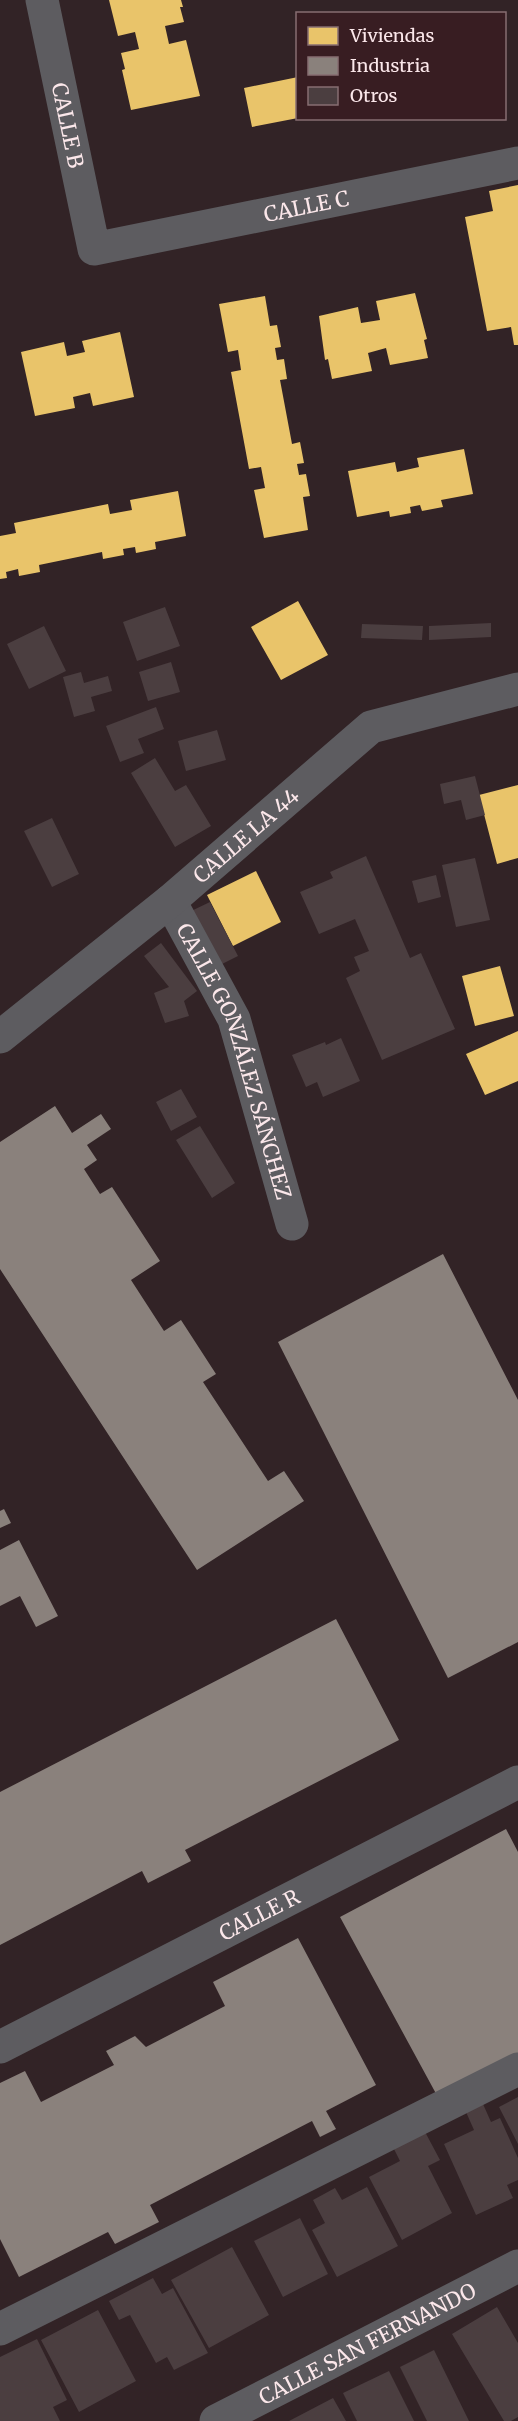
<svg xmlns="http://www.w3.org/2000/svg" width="518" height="2421" font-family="Merriweather,serif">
<rect width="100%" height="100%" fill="#322326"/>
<!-- homes -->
<path fill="#e9c46a" d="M 109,0 L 181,0 L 183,7 L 180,7 L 184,22 L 165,26 L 169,44 L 186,40 L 200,96 L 131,110 L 122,70 L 125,69 L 121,53 L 139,49 L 135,32 L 118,36 Z
M 298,77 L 298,118 L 252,127 L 244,88 Z
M 518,185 L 518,345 L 514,345 L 511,327 L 487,331 L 465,217 L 493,211 L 489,191 Z
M 415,293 L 427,339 L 424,340 L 428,358 L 390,365 L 386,348 L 368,353 L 372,371 L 332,379 L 328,359 L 325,360 L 319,316 L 358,307 L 361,323 L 380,320 L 376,301 Z
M 265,296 L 270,326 L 277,325 L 281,347 L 275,348 L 277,360 L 284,359 L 287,379 L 280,380 L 292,444 L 300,442 L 304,463 L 297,464 L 299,475 L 306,474 L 310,496 L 303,497 L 308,530 L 264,538 L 254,490 L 265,488 L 261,467 L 249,469 L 231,372 L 241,370 L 238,350 L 228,352 L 219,304 Z
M 120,332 L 134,397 L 93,406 L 90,393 L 73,397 L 75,408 L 35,416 L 21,352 L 64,342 L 67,356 L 85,352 L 82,341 Z
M 464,449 L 473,494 L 441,500 L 443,507 L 422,511 L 420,505 L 410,507 L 411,513 L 390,517 L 389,511 L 357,517 L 348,471 L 395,462 L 397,472 L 419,467 L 417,458 Z
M 178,491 L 186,536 L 155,542 L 156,549 L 136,553 L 135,547 L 123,549 L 124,555 L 103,559 L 102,552 L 39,565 L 40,572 L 19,576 L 18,569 L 6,572 L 7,578 L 0,579 L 0,536 L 16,533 L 14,523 L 108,504 L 110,514 L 132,510 L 130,500 Z
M 298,601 L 328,655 L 281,680 L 251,627 Z
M 518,785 L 518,858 L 497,864 L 479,795 Z
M 256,871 L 281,922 L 233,946 L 207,895 Z
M 500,966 L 514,1016 L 475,1026 L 462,976 Z
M 518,1031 L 518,1081 L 485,1095 L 466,1054 Z"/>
<!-- industry -->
<path fill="#8a817c" d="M 55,1106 L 72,1133 L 101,1114 L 111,1129 L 87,1145 L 97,1160 L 84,1169 L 100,1194 L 112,1187 L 160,1261 L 131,1280 L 164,1331 L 181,1320 L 216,1374 L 203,1382 L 268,1481 L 284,1471 L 304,1501 L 197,1570 L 0,1269 L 0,1142 Z
M 443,1254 L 518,1400 L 518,1642 L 448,1678 L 278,1342 Z
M 4,1509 L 11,1523 L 0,1528 L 0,1511 Z
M 19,1540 L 58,1616 L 36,1627 L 20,1596 L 0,1606 L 0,1550 Z
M 336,1619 L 399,1740 L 185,1850 L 191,1861 L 148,1883 L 142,1871 L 0,1945 L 0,1792 Z
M 506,1829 L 518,1852 L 518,2073 L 446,2112 L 340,1917 Z
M 298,1938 L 376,2085 L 326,2111 L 336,2129 L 320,2137 L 312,2121 L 150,2205 L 159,2222 L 115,2244 L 108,2232 L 19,2277 L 0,2239 L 0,2083 L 25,2071 L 41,2102 L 114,2065 L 106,2051 L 135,2036 L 146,2047 L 225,2006 L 213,1982 Z"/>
<!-- building -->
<path fill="#4b3e40" d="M 165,607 L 180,646 L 137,661 L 123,622 Z
M 491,623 L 491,637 L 429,640 L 429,626 Z
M 362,624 L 423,626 L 422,640 L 361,638 Z
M 44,626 L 66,671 L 29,689 L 7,644 Z
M 171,662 L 180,692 L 148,701 L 139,672 Z
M 81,672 L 84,683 L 108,676 L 112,691 L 91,697 L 95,711 L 74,717 L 63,677 Z
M 156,707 L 164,729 L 138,739 L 144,753 L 120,762 L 106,726 Z
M 217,730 L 226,760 L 186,771 L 178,741 Z
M 155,758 L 175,791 L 186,785 L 211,826 L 175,847 L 131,773 Z
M 475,776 L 485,815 L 466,820 L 461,800 L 444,804 L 440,784 Z
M 52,818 L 79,874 L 52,887 L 24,831 Z
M 366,856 L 410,958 L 421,953 L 455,1029 L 382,1060 L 346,978 L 360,971 L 354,957 L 369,951 L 355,919 L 319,934 L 300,892 L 333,878 L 330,872 Z
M 475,858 L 490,920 L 456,927 L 442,865 Z
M 436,875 L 441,897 L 418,903 L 412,881 Z
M 210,902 L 238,956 L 212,969 L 185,914 Z
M 161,943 L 197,991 L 184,1001 L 189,1016 L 165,1023 L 154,993 L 169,987 L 144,956 Z
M 341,1038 L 360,1081 L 323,1097 L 317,1082 L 306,1087 L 292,1055 L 325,1042 L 326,1045 Z
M 181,1089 L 197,1117 L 171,1131 L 156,1102 Z
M 200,1126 L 235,1183 L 212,1198 L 176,1140 Z
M 518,2097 L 518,2144 L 499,2107 Z
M 483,2104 L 491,2122 L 500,2118 L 518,2158 L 518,2180 L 507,2185 L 513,2198 L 476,2215 L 444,2144 L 474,2130 L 466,2112 Z
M 424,2130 L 440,2160 L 428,2166 L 452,2213 L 402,2240 L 369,2177 L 400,2161 L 393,2147 Z
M 367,2187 L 398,2246 L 337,2277 L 312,2230 L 325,2223 L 313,2200 L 335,2188 L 342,2200 Z
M 300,2218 L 328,2274 L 283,2297 L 254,2241 Z
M 232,2247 L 269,2315 L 209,2348 L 171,2280 Z
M 153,2278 L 162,2294 L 173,2288 L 208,2353 L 174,2370 L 167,2357 L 156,2363 L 130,2315 L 119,2320 L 109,2301 Z
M 497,2307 L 518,2343 L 518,2417 L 511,2421 L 504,2421 L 452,2334 Z
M 98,2310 L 136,2381 L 79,2412 L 41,2340 Z
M 37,2339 L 67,2400 L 53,2407 L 60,2421 L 0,2421 L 0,2357 Z
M 434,2350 L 469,2421 L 427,2421 L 400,2367 Z
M 389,2371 L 414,2421 L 357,2421 L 343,2393 Z
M 333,2398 L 346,2421 L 289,2421 Z"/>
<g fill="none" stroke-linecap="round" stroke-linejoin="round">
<!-- minor -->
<g stroke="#5d5c60" stroke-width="33">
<path id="s1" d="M 42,0 L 94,249 L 518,163"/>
<path id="s2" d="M 170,901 L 234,1019 L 292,1224"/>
<path id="s3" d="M 0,1037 L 170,901 L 371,727 L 518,689"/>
<path id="s4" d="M 0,2047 L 518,1782"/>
<path d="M 0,2329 L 518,2069"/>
<path id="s5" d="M 216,2421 L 518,2266"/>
</g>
</g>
<g text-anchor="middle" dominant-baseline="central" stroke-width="6" stroke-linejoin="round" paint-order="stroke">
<!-- street labels -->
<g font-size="21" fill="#fbe7ea" stroke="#381d22">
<text stroke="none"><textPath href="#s1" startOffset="128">CALLE B</textPath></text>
<text stroke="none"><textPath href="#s1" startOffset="471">CALLE C</textPath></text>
<text stroke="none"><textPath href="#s3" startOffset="318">CALLE LA 44</textPath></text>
<text stroke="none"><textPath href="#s2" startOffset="174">CALLE GONZÁLEZ SÁNCHEZ</textPath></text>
<text stroke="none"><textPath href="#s4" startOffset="291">CALLE R</textPath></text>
<text stroke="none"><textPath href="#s5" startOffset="170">CALLE SAN FERNANDO</textPath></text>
</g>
</g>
<!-- legend -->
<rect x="296" y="12" width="210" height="108" fill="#381d22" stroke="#866e72" stroke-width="1.5"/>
<rect x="308" y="27" width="30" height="18" fill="#e9c46a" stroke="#866e72" stroke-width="1.5"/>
<text x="350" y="42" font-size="18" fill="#fbe7ea">Viviendas</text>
<rect x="308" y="57" width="30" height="18" fill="#8a817c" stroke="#866e72" stroke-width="1.5"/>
<text x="350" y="72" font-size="18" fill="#fbe7ea">Industria</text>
<rect x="308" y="87" width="30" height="18" fill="#4b3e40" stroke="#866e72" stroke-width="1.5"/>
<text x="350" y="102" font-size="18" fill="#fbe7ea">Otros</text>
</svg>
